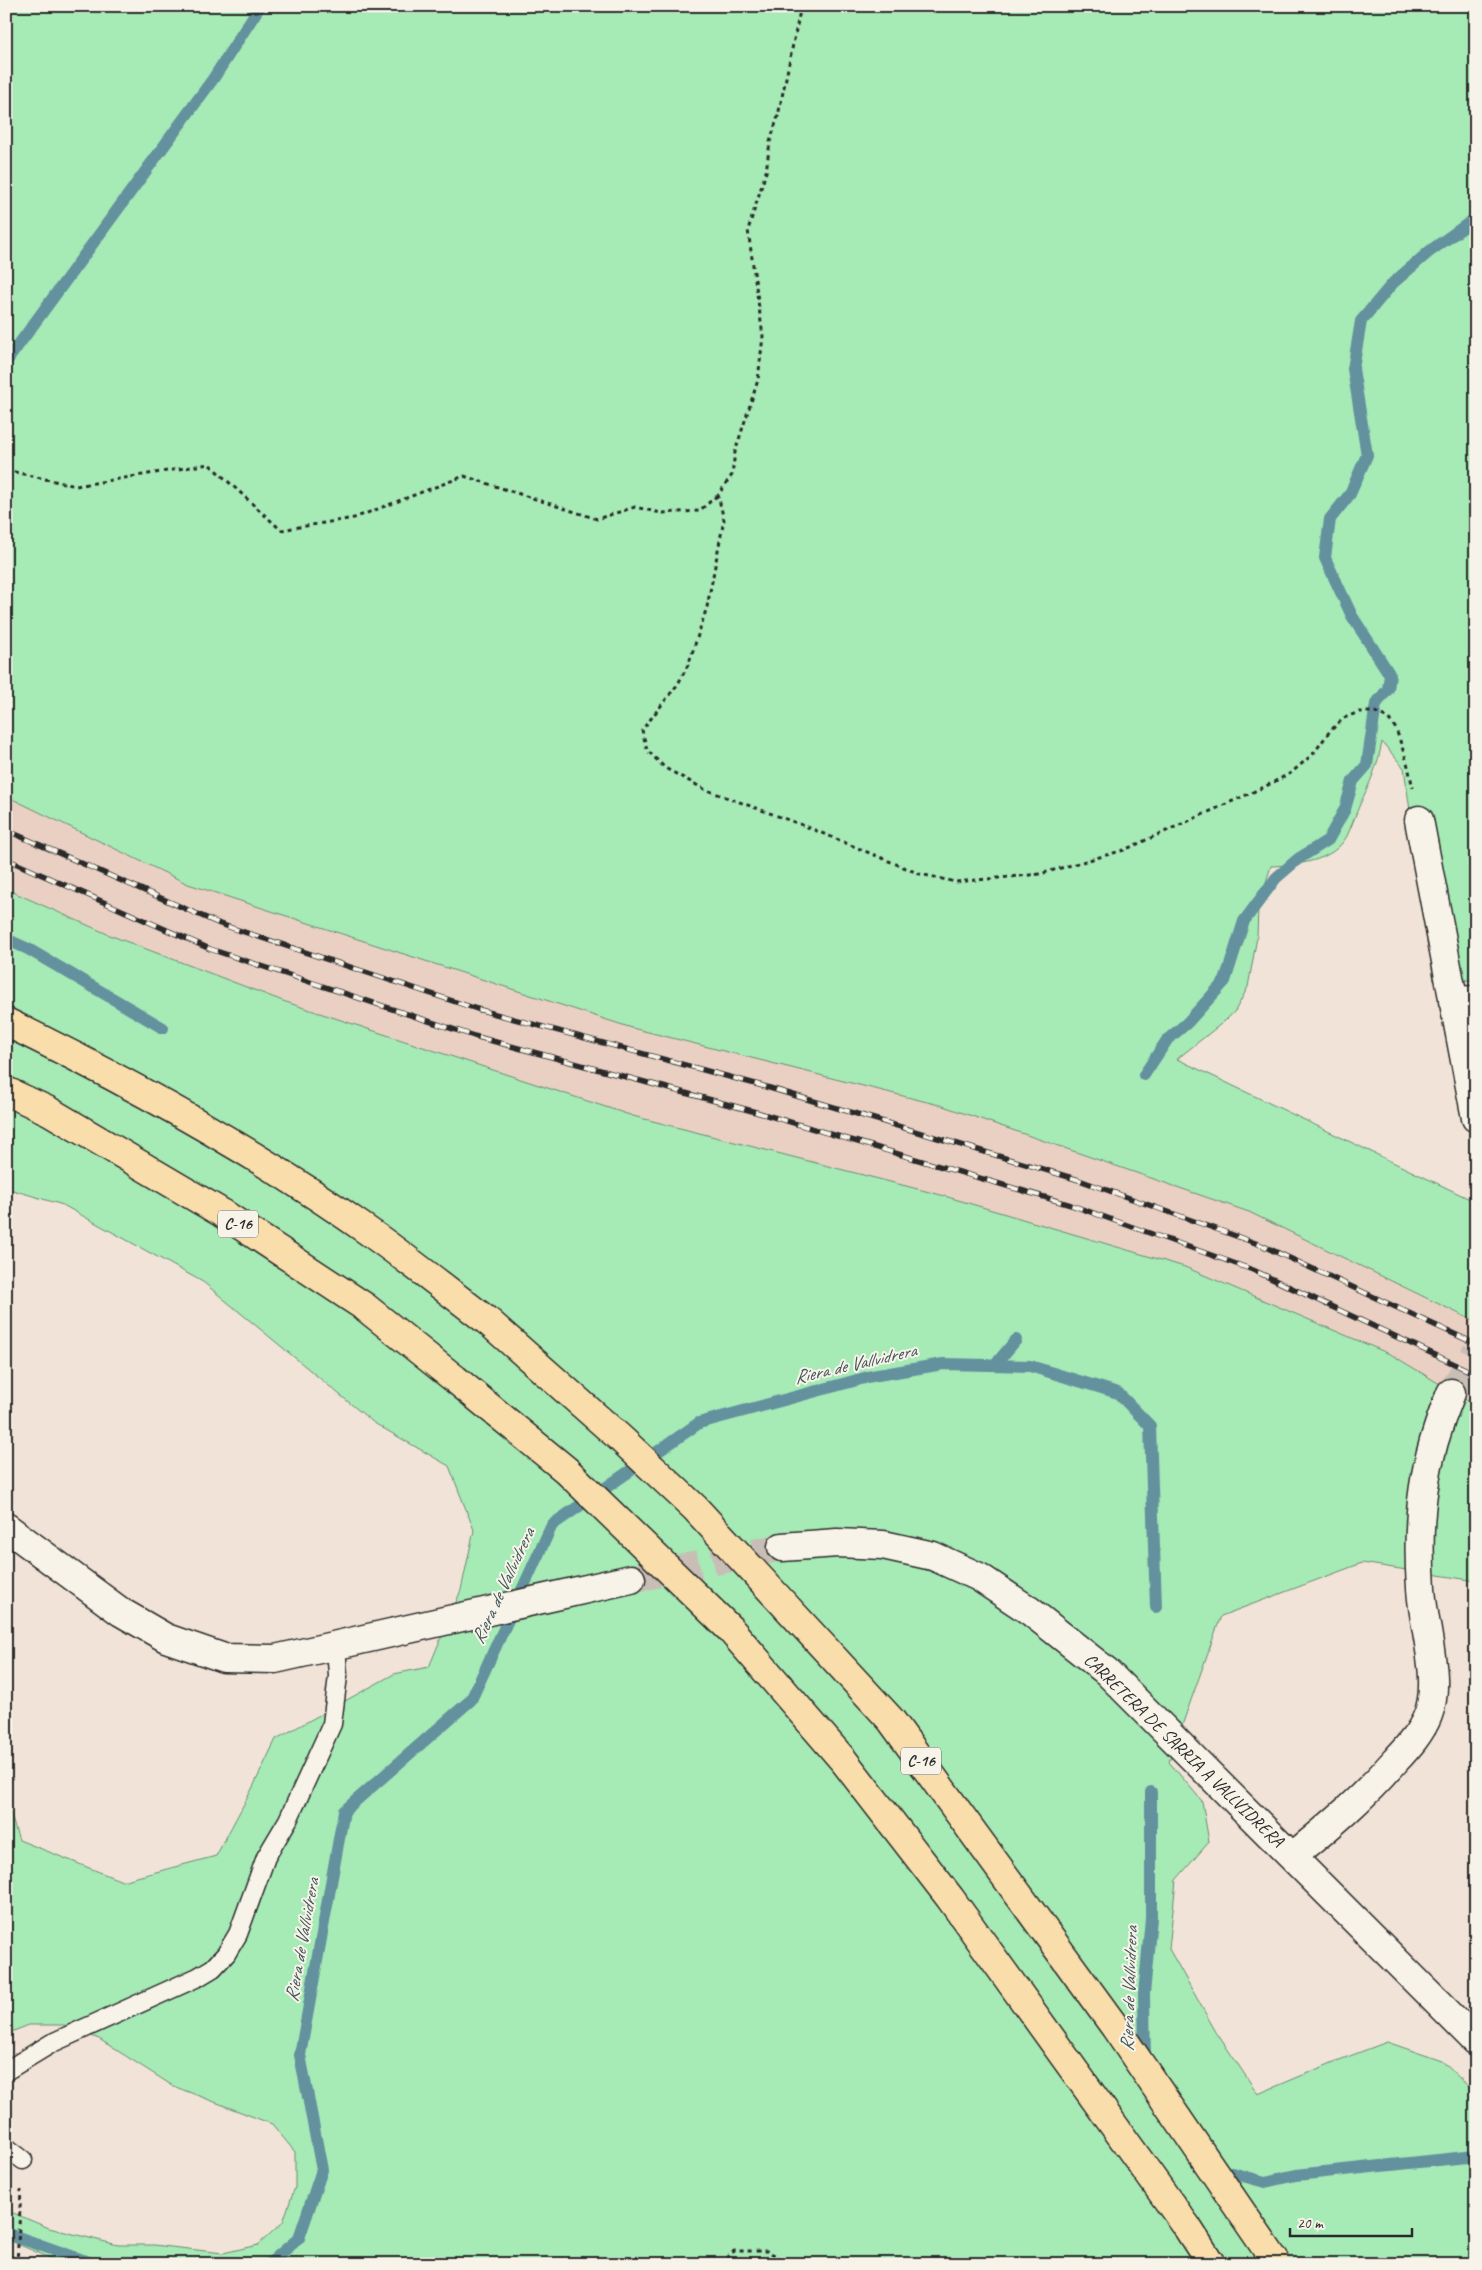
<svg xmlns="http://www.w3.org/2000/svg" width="1482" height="2270" font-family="Caveat,sans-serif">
<defs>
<filter id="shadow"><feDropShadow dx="4.5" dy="4.5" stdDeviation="0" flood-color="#0004"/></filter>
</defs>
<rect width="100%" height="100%" fill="#f1e3d7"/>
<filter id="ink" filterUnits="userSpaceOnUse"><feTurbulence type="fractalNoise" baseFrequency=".02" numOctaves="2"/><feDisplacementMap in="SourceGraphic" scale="10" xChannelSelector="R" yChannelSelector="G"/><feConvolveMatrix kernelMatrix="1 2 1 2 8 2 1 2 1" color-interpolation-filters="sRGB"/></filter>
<g filter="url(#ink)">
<!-- built -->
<path fill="#ead0c3" d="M 6,796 L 188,884 L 632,1028 L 943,1106 L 1249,1212 L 1476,1322 L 1476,1406 L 1392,1355 L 1185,1267 L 941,1195 L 633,1116 L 283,1001 L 112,936 L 6,889 Z"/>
<!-- green -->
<path fill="#a6eab6" stroke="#688a70" d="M 6,6 L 1476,6 L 1476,980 L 1434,981 L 1404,768 L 1382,742 C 1378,765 1370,783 1360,804 C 1356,814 1352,825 1347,836 C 1333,862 1297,865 1271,866 L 1258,908 L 1257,937 L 1248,987 L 1235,1011 L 1226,1020 L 1177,1059 L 1474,1201 L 1476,1209 L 1476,1322 L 1249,1212 L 943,1106 L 632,1028 L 188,884 L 6,796 Z
M 6,889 L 112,936 L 283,1001 L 633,1116 L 941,1195 L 1185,1267 L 1392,1355 L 1476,1406 L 1476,1581 L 1362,1563 L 1221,1616 L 1169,1762 L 1202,1801 L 1209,1842 L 1176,1880 L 1169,1949 L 1216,2032 L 1258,2094 L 1334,2062 L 1387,2042 L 1442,2061 L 1476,2094 L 1476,2264 L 64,2264 L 6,2239 L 6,2210 L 49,2228 L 118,2245 L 154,2245 L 223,2253 L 258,2245 L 283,2222 L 295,2187 L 295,2152 L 272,2124 L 173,2086 L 99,2039 L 64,2025 L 29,2025 L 6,2034 L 6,1800 L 19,1840 L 122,1881 L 216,1856 L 252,1789 L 276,1739 L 394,1674 L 429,1667 L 461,1590 L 474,1530 L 449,1466 L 374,1423 L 203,1282 L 63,1205 L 6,1188 Z"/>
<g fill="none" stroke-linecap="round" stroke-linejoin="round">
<!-- stream -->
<path stroke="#64919e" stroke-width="12" d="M 6,362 L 213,79 L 260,6
M 6,939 L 28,949 L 163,1028
M 1144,1075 L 1167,1040 L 1187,1023 L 1225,981 L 1244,921 L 1276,878 L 1298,859 L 1328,840 L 1345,809 L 1353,781 L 1367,765 L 1376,704 L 1388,689 L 1390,675 L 1352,616 L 1325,558 L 1330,519 L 1350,494 L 1367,455 L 1353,369 L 1361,321 L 1393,283 L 1430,251 L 1476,218
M 995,1365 L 1016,1340
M 1145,2062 L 1144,1994 L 1151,1918 L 1151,1792
M 1217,2169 L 1265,2182 L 1296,2175 L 1476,2156
M 6,2233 L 94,2264
M 269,2264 L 299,2238 L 322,2170 L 300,2055 L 344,1811 L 471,1700 L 552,1525 L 699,1423 L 872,1376 L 943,1364 L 1030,1366 L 1118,1393 L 1150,1426 L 1156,1607"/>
</g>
<!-- building -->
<path fill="#dba494" stroke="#2b2b2b" filter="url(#shadow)" d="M 6,2253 L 13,2256 L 9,2264 L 6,2264 Z"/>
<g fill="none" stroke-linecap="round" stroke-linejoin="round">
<!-- street-tunnel -->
<path stroke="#c9beb5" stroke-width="28" stroke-dasharray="28 14" stroke-linecap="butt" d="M 1451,1393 L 1476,1352"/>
<!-- secondary-tunnel -->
<path stroke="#c9beb5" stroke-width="28" stroke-dasharray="28 14" stroke-linecap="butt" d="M 631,1579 L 782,1547"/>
<!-- lane casing -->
<g stroke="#2b2b2b" stroke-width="21">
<path id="lane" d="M 6,2071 L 52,2043 L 198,1977 L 213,1968 L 226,1954 L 238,1934 L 266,1857 L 288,1820 L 332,1724 L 338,1676 L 336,1644
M 6,2147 L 23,2160"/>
</g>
<!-- street casing -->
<g stroke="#2b2b2b" stroke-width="31">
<path id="street" d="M 1419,820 L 1476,1118
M 1453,1001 L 1476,1000
M 1293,1856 C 1330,1826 1364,1797 1395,1761 C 1408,1747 1421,1733 1428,1715 C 1442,1679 1423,1627 1421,1588 C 1416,1515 1423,1461 1451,1393"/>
</g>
<!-- secondary casing -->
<g stroke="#2b2b2b" stroke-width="31">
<path id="secondary" d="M 6,1527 L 121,1612 L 166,1638 L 224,1658 L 275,1659 L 631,1579
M 782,1547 L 837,1543 L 883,1545 L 933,1556 L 979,1577 L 1030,1611 L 1106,1671 L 1476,2041"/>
</g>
<!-- highway casing -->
<g stroke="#2b2b2b" stroke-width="31">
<path id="highway" d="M 6,1022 C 133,1084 260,1154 375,1236 C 414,1264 452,1294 490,1323
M 6,1091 L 49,1111 L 222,1213 L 365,1307 L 455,1379"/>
</g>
<!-- path -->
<path stroke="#2b2b2b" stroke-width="3" stroke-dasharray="4 4" stroke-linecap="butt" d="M 801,6 L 778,116 L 770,142 L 766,172 L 748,230 L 763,336 L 758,380 L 735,452 L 732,475 L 718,495 L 724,520 L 721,535 L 707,607 L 689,663 L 678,684 L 642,730 L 647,750 L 665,768 L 704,789 L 805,826 L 920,874 L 956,882 L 1040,874 L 1124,850 L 1264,787 L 1291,773 L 1313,754 L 1330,731 L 1344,718 L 1359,712 L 1375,712 L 1388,718 L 1396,729 L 1407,762 L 1413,788
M 6,470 L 76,486 L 209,464 L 281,530 L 354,518 L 464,476 L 597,519 L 635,507 L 661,513 L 699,511 L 718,495
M 17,2264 L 21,2190
M 721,2264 L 734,2251 L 767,2251 L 791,2264
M 1467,2264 L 1476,2263"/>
<!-- lane -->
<use href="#lane" stroke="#f7f3e8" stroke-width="18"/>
<!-- street -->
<use href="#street" stroke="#f7f3e8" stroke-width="28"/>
<!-- secondary -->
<use href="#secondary" stroke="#f7f3e8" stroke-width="28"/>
<!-- highway -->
<use href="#highway" stroke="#f9deab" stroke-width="28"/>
<!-- rail casing -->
<g stroke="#2b2b2b" stroke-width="5.5">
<path id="rail" d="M 6,830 L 220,924 L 477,1009 L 763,1086 L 1079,1180 L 1261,1245 L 1476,1344
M 6,859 L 210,949 L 474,1036 L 756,1112 L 1071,1205 L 1253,1270 L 1476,1374"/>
</g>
<!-- rail -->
<use href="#rail" stroke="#f7f3e8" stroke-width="4" stroke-dasharray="11" stroke-linecap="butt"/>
<!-- highway-bridge casing -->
<g stroke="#2b2b2b" stroke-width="31" stroke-linecap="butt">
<path id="highway-bridge" d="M 490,1323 L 619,1437 L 695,1508 L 891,1720 L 1115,2027 L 1277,2264
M 455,1379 L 566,1470 L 730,1629 L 844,1761 L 950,1898 L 1187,2227 L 1211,2264"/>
</g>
<!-- highway-bridge -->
<use href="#highway-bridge" stroke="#f9deab" stroke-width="28"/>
</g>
</g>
<g text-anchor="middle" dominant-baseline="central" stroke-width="4" stroke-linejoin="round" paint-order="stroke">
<!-- shield labels -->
<g fill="#f7f3e8" stroke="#686764" stroke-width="1">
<rect x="218" y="1210.5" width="40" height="27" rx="4"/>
<rect x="901" y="1747.5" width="40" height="27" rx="4"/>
</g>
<g font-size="16" font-weight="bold" fill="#2b2b2b">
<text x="238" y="1224">C-16</text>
<text x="921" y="1761">C-16</text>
</g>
<!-- street labels -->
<g font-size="18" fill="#2b2b2b" stroke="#f7f3e8">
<text transform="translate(1184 1750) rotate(44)">CARRETERA DE SARRIA A VALLVIDRERA</text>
</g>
<!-- water labels -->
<g font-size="19" font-style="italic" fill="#43565b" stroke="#f7f3e8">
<text transform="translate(855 1364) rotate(-13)">Riera de Vallvidrera</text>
<text transform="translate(503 1586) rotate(-65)">Riera de Vallvidrera</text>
<text transform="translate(302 1940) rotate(-80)">Riera de Vallvidrera</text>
<text transform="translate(1129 1989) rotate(-88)">Riera de Vallvidrera</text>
</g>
</g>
<!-- margin -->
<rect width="1482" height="2270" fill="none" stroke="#f7f3e8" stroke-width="25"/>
<rect x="12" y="12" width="1457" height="2245" fill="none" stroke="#2b2b2b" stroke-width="2" filter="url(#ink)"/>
<!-- scale -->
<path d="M1290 2228v8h122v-8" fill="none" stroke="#2b2b2b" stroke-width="2.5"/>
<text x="1297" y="2228" font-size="15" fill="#2b2b2b" stroke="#f7f3e8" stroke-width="4" paint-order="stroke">20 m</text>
</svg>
